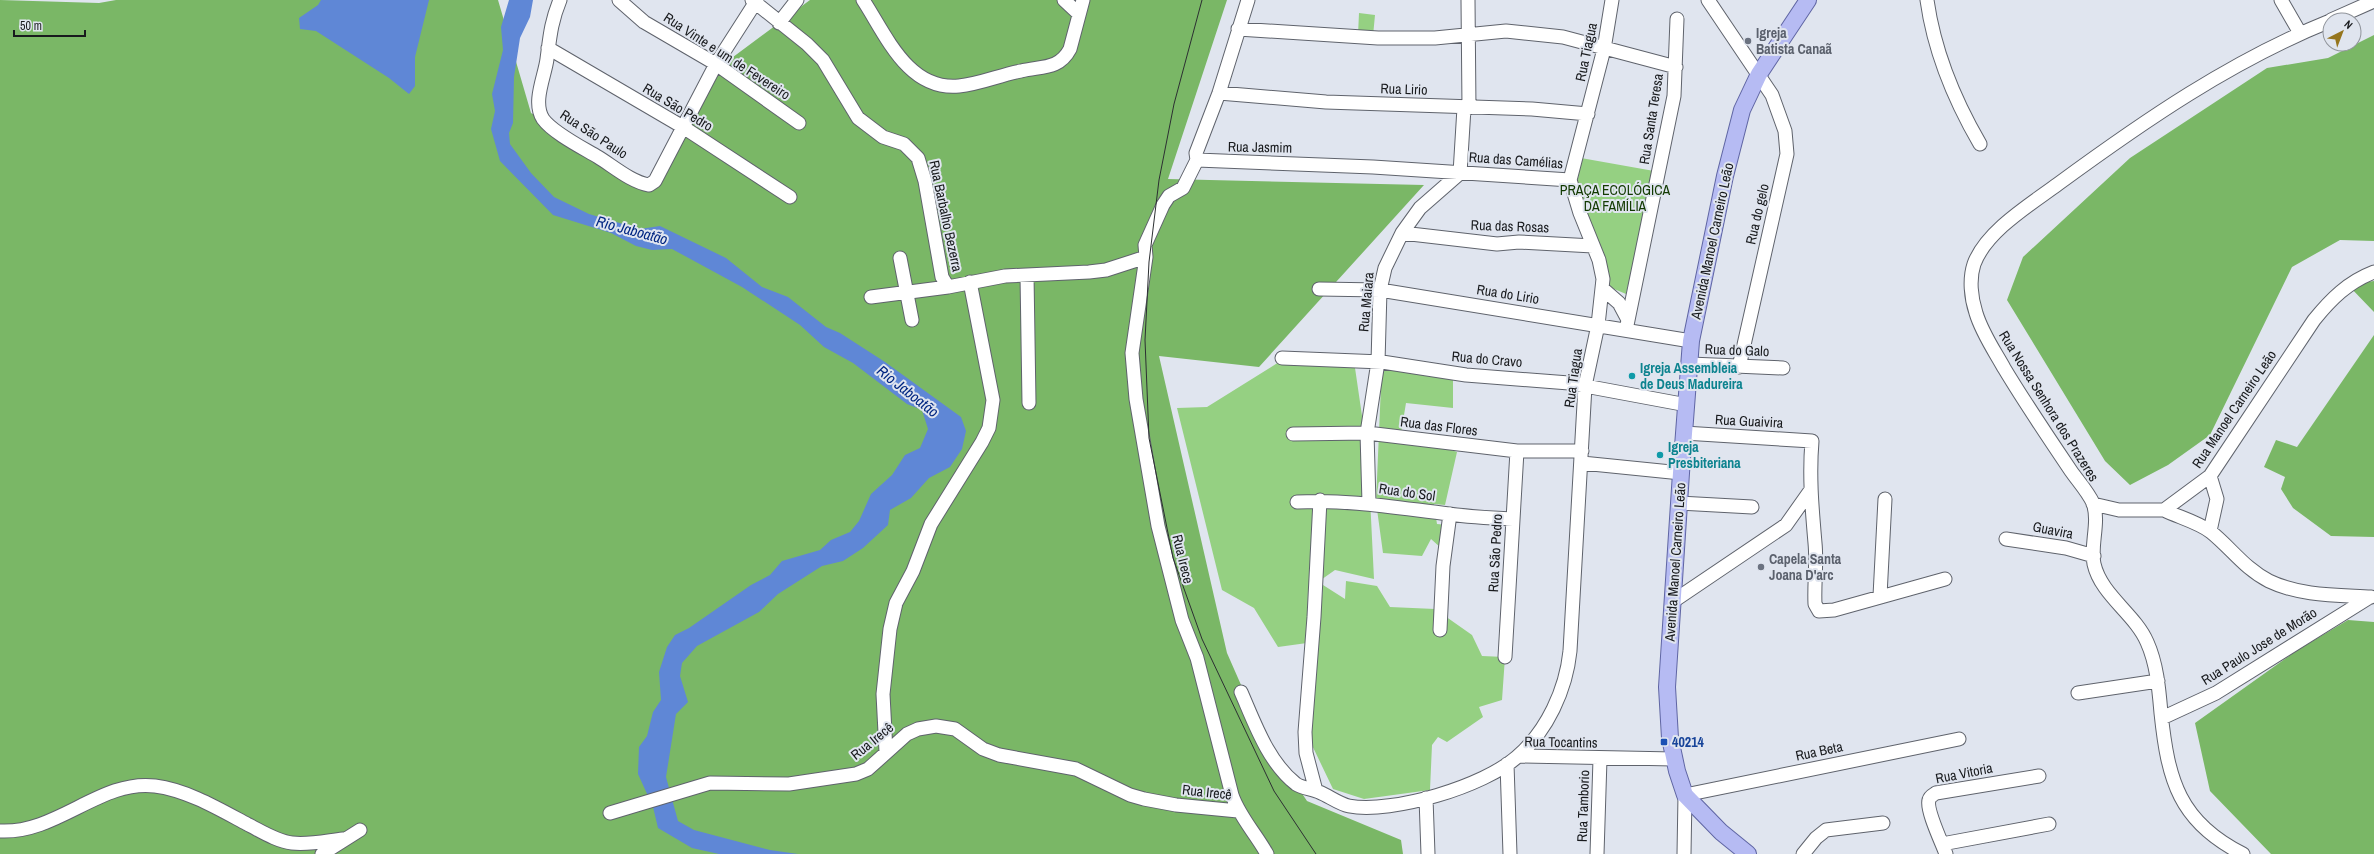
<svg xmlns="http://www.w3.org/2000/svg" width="2374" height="854" font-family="'Archivo Narrow',sans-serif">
<rect width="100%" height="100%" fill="#e0e5ef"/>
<!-- green -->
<path fill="#95d082" d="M 1359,13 L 1375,15 L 1373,36 L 1358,35 Z
M 1581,158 L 1654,171 L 1626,294 L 1607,286 L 1577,185 Z
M 1354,361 L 1368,457 L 1374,579 L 1335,570 L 1308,589 L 1307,643 L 1278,647 L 1254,608 L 1222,590 L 1177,408 L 1207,407 L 1279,362 Z
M 1382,362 L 1453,380 L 1453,408 L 1406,403 L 1401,433 L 1457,452 L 1445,505 L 1434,504 L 1437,524 L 1448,525 L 1441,548 L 1431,539 L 1422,556 L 1383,553 L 1376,502 Z
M 1346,581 L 1377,586 L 1390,607 L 1435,609 L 1472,635 L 1482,656 L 1505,657 L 1502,700 L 1479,707 L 1483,717 L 1447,742 L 1438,737 L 1432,745 L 1430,790 L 1364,799 L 1333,789 L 1310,741 L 1323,585 L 1345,599 Z"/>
<!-- forest -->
<path fill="#7ab766" d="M 0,0 L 99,3 L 116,0 L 498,0 L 531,113 L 653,190 L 725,63 L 810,0 L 1227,0 L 1168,179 L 1424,185 L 1259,367 L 1159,356 L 1227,653 L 1263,735 L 1307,801 L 1401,840 L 1403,854 L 0,854 Z
M 2374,35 L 2374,241 L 2340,240 L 2292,267 L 2210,435 L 2168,465 L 2130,485 L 2105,461 L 2007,300 L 2023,257 L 2130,158 L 2267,68 L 2328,58 Z
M 2374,281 L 2374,312 L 2348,285 Z
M 2374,335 L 2374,537 L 2331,536 L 2293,508 L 2281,489 L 2285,477 L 2264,467 L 2276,440 L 2297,447 Z
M 2348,620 L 2374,622 L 2374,854 L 2271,854 L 2210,791 L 2195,723 L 2296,651 Z"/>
<!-- water -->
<path fill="#5f87d6" d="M 321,0 L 429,0 L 415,57 L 415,86 L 409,94 L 389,78 L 316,31 L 300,29 L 299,18 L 318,5 Z
M 509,0 L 533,0 L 530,17 L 520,38 L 514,77 L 513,123 L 509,133 L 510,144 L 531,173 L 554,197 L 589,214 L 640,229 L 660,226 L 726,258 L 762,287 L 788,297 L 826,327 L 840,333 L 885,362 L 961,417 L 966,431 L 962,449 L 950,467 L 929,478 L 911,498 L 890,510 L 888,525 L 863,548 L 843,561 L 822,566 L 778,594 L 759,612 L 697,646 L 682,663 L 680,676 L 688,702 L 676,714 L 666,777 L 678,821 L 694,830 L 770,850 L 798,854 L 719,854 L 692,848 L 658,828 L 653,807 L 638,774 L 639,747 L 647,736 L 653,712 L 661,700 L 659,672 L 667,647 L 675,635 L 689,628 L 751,585 L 770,575 L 782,561 L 820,550 L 831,540 L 850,532 L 859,521 L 871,494 L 892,475 L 905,455 L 920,448 L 928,429 L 922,410 L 907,404 L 853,363 L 824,347 L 800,325 L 742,287 L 672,249 L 652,250 L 636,246 L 611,233 L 553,215 L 500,161 L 491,129 L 495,111 L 492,94 L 503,50 L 501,27 Z"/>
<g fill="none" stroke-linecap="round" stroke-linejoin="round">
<!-- minor casing -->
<g stroke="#5f636c" stroke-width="15">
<path id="minor" d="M 560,0 C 551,22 550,36 547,59 C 545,76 532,102 543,119 C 553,133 583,148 598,157 C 613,166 631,182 649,185 L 655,181 L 716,64 L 757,0
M 619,0 L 644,22 L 716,64 L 799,123
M 752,0 L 807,44 L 823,60 L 858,118 L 883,137 L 904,144 L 918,158 L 925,181 L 942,277 L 948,287 L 1005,276 L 1089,272 L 1106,270 L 1146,257
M 863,0 C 886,35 908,91 959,86 C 980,84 1000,75 1021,71 C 1041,66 1059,70 1070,49 L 1083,0
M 1064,0 L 1079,14
M 1468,0 L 1469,108
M 1708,0 L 1772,95 L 1785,131 L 1787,154 L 1739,367
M 1927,0 C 1934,50 1955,101 1980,144
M 2281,0 L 2300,33
M 2331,20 L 2374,1
M 779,23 L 797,0
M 1238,29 L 1378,38 L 1435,38 L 1506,31 L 1563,37 L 1676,67
M 548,48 L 683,127 L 790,197
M 1219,93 L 1326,102 L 1532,109 L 1588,114
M 1197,160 L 1183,188 L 1169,196 L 1163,205 L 1145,245 L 1146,257 L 1132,353 L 1136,399 L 1158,526 L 1182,620 L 1197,658 L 1232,795 C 1239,816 1256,834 1267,854
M 1197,160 L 1373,167 L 1570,180
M 1197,160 L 1196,153 L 1219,93 L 1248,0
M 1402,233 L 1497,244 L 1519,242 L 1593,246
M 900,258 L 912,320
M 1027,275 L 1029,403
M 1319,289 L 1380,290 L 1691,341
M 1603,289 L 1619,303 L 1627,318
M 871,297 L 948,287
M 1626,330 L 1674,96 L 1677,19
M 1282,358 L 1382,362 L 1466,375 L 1569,383 L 1687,405
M 1690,364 L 1783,368
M 1684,433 L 1812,441 C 1809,476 1812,508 1815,543 C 1817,563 1814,584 1815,604 L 1819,611 L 1834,610 L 1945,579
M 1293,434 L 1367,433 L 1517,451 L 1582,451
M 1582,463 L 1681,473
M 1297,502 C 1348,499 1398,508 1449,514 C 1470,517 1491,518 1513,519
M 1369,503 L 1367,433 L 1378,362 L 1380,290 L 1385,268 L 1402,233 L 1420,208 L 1460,173 L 1464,108
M 1679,503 L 1752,507
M 2093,504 L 2119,510 L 2164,510 L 2210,476 L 2314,320 C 2331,299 2348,282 2374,272
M 2164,510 C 2178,517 2198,522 2211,532 C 2231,548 2245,569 2269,581 C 2300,596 2337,595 2371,597
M 2210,531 L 2217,499 L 2210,476
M 2006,539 L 2066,548 L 2094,556
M 1880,596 L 1885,499
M 1672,602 L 1786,525 L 1810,491
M 1440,630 L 1443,566 L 1450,514
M 1505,657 L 1517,451
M 1241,692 C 1255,724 1268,762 1296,784 C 1302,788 1312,789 1319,792 C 1329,796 1339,804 1349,806 C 1393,814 1484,786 1517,757 C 1547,731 1566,690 1570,651 L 1585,386 L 1598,325 L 1603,279 L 1599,260 L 1580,213 L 1570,180 L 1604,49 L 1612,0
M 2078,693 L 2158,681
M 2162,718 L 2216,693 L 2370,597
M 886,752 L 883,694 L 890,629 L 896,603 L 913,571 L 931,524 L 982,442 L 989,428 L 993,400 L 970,282
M 1518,756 L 1674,759
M 1507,764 L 1510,854
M 1316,791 L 1306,753 L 1305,732 L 1314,617 L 1320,500
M 1426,798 L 1428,854
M 610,813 L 710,783 L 789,784 L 856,774 L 868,769 L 907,734 L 918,729 L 936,726 L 955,729 L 983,749 L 999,755 L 1076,769 L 1130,795 L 1144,799 L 1176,805 L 1238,811
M 0,831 C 57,834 101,779 155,786 C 187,790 219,809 247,824 C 261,831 276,841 292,843 C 309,845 326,841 343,839
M 1942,844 L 2049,824
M 322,854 L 360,830
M 1597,854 L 1600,759
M 1684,854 L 1685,795 L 1959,739
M 1803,854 L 1816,838 L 1826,830 L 1883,823
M 1946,854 C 1942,843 1926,810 1929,800 C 1930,796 1933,795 1936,793 L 2039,776
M 2243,854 C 2179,822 2168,780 2161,713 C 2159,690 2157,664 2147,642 C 2135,614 2101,595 2094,564 C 2090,545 2100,522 2093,503 C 2088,492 2078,481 2071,471 C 2048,437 2025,403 2004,368 C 1994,350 1982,333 1976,313 C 1971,298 1969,279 1974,264 C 1986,231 2031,204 2058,184 C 2144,121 2231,61 2330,21"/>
</g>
<!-- major casing -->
<g stroke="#5f65a3" stroke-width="18">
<path id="major" d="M 1748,854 L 1721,832 L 1685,795 L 1677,771 L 1670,738 L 1667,687 L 1681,473 L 1691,341 L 1725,176 L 1742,110 L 1759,74 L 1808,0"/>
</g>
<!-- minor -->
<use href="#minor" stroke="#fff" stroke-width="13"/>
<!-- major -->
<use href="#major" stroke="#b6bbf3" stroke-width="16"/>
<!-- tram -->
<path stroke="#2c2f32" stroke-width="1" d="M 1202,0 L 1174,104 L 1159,180 L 1149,262 L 1145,340 L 1149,438 L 1173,558 L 1202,639 L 1274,791 L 1316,854"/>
</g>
<!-- markers -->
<g fill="#6b7280" stroke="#e0e5ef" stroke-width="1.5">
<circle cx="1748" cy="41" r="4"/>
<circle cx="1761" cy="567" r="4"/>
</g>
<g fill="#0f9aa8" stroke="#e0e5ef" stroke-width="1.5">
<circle cx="1632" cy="376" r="4"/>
<circle cx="1660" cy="455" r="4"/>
</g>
<rect fill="#1a4fb4" stroke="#e0e5ef" stroke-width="1.5" x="1660" y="738" width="8" height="8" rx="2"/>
<g text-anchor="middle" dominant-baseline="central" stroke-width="4" stroke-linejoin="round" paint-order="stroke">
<!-- worship labels -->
<g font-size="14" font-weight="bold" fill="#5b616d" stroke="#e0e5ef" text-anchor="start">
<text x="1756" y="33">Igreja<tspan x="1756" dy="16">Batista Canaã</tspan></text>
<text x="1769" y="559">Capela Santa<tspan x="1769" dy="16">Joana D'arc</tspan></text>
</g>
<!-- street labels -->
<g font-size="14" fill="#181a1d" stroke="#e0e5ef">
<text transform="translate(1586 52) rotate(-78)">Rua Tiagua</text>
<text transform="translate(727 56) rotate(33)">Rua Vinte e um de Fevereiro</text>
<text transform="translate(1404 89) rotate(2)">Rua Lirio</text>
<text transform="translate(678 107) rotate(31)">Rua São Pedro</text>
<text transform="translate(1651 119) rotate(-81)">Rua Santa Teresa</text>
<text transform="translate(594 134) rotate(33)">Rua São Paulo</text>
<text transform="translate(1260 147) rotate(1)">Rua Jasmim</text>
<text transform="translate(1516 160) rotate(4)">Rua das Camélias</text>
<text transform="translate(1757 214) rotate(-77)">Rua do gelo</text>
<text transform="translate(946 216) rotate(78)">Rua Barbalho Bezerra</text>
<text transform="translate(1510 226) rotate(2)">Rua das Rosas</text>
<text transform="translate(1712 241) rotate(-78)">Avenida Manoel Carneiro Leão</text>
<text transform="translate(1508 294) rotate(9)">Rua do Lirio</text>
<text transform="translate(1366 302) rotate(-85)">Rua Maiara</text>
<text transform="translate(1737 350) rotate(2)">Rua do Galo</text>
<text transform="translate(1487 359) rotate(5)">Rua do Cravo</text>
<text transform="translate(1573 378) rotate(-82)">Rua Tiagua</text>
<text transform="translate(2049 406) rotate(58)">Rua Nossa Senhora dos Prazeres</text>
<text transform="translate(2234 409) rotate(-56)">Rua Manoel Carneiro Leão</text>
<text transform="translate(1749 421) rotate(3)">Rua Guaivira</text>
<text transform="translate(1439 426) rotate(7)">Rua das Flores</text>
<text transform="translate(1407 492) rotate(8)">Rua do Sol</text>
<text transform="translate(2053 530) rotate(11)">Guavira</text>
<text transform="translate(1495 553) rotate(-87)">Rua São Pedro</text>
<text transform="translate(1183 559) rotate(76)">Rua Irece</text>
<text transform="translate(1675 562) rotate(-86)">Avenida Manoel Carneiro Leão</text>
<text transform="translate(2259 646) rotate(-32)">Rua Paulo Jose de Morão</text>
<text transform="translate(872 741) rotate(-39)">Rua Irecê</text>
<text transform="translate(1561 742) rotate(1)">Rua Tocantins</text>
<text transform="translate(1819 751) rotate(-12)">Rua Beta</text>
<text transform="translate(1964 773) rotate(-11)">Rua Vitoria</text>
<text transform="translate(1207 792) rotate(6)">Rua Irecê</text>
<text transform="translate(1583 806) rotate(-88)">Rua Tamborio</text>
</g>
<!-- park labels -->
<g font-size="14" fill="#123a01" stroke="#e0e5ef">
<text x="1615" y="190">PRAÇA ECOLÓGICA<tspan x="1615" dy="16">DA FAMÍLIA</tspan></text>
</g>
<!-- culture labels -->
<g font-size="14" font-weight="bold" fill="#0d838f" stroke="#e0e5ef" text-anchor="start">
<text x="1640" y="368">Igreja Assembleia<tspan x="1640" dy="16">de Deus Madureira</tspan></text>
<text x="1668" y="447">Igreja<tspan x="1668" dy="16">Presbiteriana</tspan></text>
</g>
<!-- transit labels -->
<g font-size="14" font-weight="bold" fill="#164399" stroke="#e0e5ef" text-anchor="start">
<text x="1672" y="742">40214</text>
</g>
<!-- water labels -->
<g font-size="15" font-style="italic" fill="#012682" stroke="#e0e5ef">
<text transform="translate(632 230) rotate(15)">Rio Jaboatão</text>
<text transform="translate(908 391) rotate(38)">Rio Jaboatão</text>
</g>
</g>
<!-- north arrow -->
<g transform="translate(2342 32) rotate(42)"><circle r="19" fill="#e0e5ef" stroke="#90949b"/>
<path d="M0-3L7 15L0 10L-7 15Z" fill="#95751d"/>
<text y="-6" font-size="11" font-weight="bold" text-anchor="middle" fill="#181a1d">N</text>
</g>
<!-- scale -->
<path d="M14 30v6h71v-6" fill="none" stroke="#181a1d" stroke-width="2"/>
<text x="20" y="30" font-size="12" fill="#181a1d" stroke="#e0e5ef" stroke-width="3" paint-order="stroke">50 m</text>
</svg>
